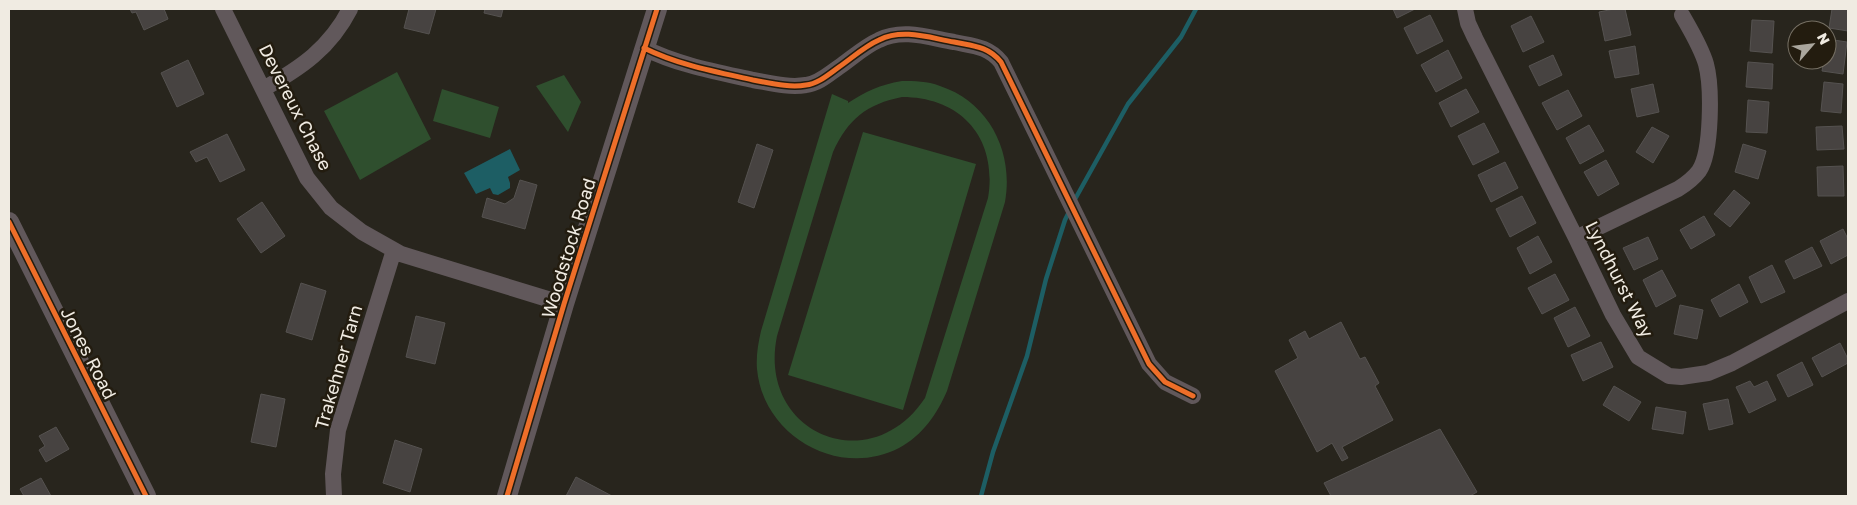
<svg xmlns="http://www.w3.org/2000/svg" width="1857" height="505" font-family="'Golos Text',sans-serif">
<rect width="100%" height="100%" fill="#28251d"/>
<!-- green -->
<path fill="#2f4f2e" fill-rule="evenodd" d="M 397,72 L 431,139 L 360,180 L 324,111 Z
M 564,75 L 581,102 L 568,132 L 536,86 Z
M 902,81 C 915,81 927,81 940,86 C 989,102 1014,152 1005,202 L 947,391 C 937,414 923,435 899,448 C 839,479 763,436 757,369 C 756,356 758,344 761,331 L 832,94 L 848,101 L 848,103 C 867,91 879,85 902,81 ZM 902,97 C 962,97 998,139 988,198 L 925,398 C 870,481 757,433 777,336 L 833,152 C 848,119 867,104 902,97 Z
M 442,89 L 499,107 L 490,138 L 433,121 Z
M 863,132 L 976,164 L 903,410 L 788,375 Z"/>
<!-- water -->
<path fill="#1d5e64" d="M 510,149 L 520,170 L 508,177 L 510,183 L 510,188 L 498,195 L 493,194 L 490,188 L 476,194 L 464,173 Z"/>
<g fill="none" stroke-linecap="round" stroke-linejoin="round">
<!-- stream -->
<path stroke="#1d5e64" stroke-width="4.5" d="M 1074,201 L 1128,104 L 1181,37 L 1196,9
M 981,496 L 993,452 L 1027,356 L 1046,279 L 1065,220 L 1070,210"/>
</g>
<!-- building -->
<path fill="#474341" stroke="#555250" d="M 130,9 L 164,9 L 168,19 L 144,30 L 136,12 L 132,13 Z
M 409,9 L 436,9 L 429,34 L 404,28 Z
M 485,9 L 503,9 L 501,17 L 484,13 Z
M 1393,9 L 1415,9 L 1397,18 Z
M 1614,9 L 1625,9 L 1631,35 L 1605,41 L 1599,12 Z
M 1832,9 L 1848,9 L 1848,31 L 1829,28 Z
M 1430,15 L 1443,41 L 1417,54 L 1404,28 Z
M 1531,16 L 1544,42 L 1523,52 L 1511,26 Z
M 1752,20 L 1774,21 L 1772,53 L 1750,51 Z
M 1827,39 L 1847,42 L 1843,74 L 1822,71 L 1824,60 L 1827,60 Z
M 1635,46 L 1639,74 L 1615,78 L 1609,51 Z
M 1448,50 L 1462,78 L 1436,92 L 1421,65 Z
M 1553,55 L 1562,75 L 1539,86 L 1529,66 Z
M 188,60 L 204,94 L 177,107 L 161,73 Z
M 1748,62 L 1773,64 L 1772,89 L 1746,87 Z
M 1824,82 L 1843,84 L 1841,113 L 1821,111 Z
M 1653,84 L 1659,112 L 1637,117 L 1631,89 Z
M 1466,89 L 1479,112 L 1451,127 L 1439,103 Z
M 1568,90 L 1582,116 L 1557,130 L 1542,103 Z
M 1748,100 L 1769,102 L 1767,133 L 1746,132 Z
M 1484,123 L 1499,152 L 1473,165 L 1458,136 Z
M 1589,125 L 1604,151 L 1580,164 L 1566,138 Z
M 1842,126 L 1844,149 L 1817,150 L 1816,127 Z
M 1652,127 L 1669,136 L 1653,163 L 1636,152 Z
M 227,134 L 245,170 L 220,182 L 207,157 L 196,162 L 190,152 Z
M 757,144 L 773,150 L 754,208 L 738,202 Z
M 1743,144 L 1766,151 L 1758,179 L 1735,172 Z
M 1606,160 L 1619,184 L 1598,196 L 1584,172 Z
M 1505,162 L 1518,188 L 1491,202 L 1478,175 Z
M 1843,166 L 1844,196 L 1818,196 L 1817,167 Z
M 520,180 L 537,185 L 525,229 L 482,217 L 487,198 L 505,204 L 514,198 Z
M 1734,190 L 1750,203 L 1730,227 L 1714,214 Z
M 1522,196 L 1536,223 L 1510,237 L 1496,209 Z
M 262,202 L 285,236 L 261,253 L 237,219 Z
M 1704,216 L 1715,235 L 1691,249 L 1680,230 Z
M 1843,229 L 1848,239 L 1848,255 L 1831,264 L 1820,241 Z
M 1538,236 L 1552,262 L 1530,274 L 1517,248 Z
M 1648,237 L 1658,259 L 1634,270 L 1623,248 Z
M 1812,247 L 1822,266 L 1794,279 L 1785,261 Z
M 1772,265 L 1785,292 L 1761,303 L 1749,277 Z
M 1662,270 L 1676,296 L 1656,307 L 1643,280 Z
M 1555,274 L 1569,300 L 1542,314 L 1528,288 Z
M 301,283 L 326,291 L 312,340 L 286,332 Z
M 1739,284 L 1748,302 L 1720,317 L 1711,300 Z
M 1680,305 L 1703,310 L 1697,339 L 1674,334 Z
M 1575,307 L 1590,336 L 1568,347 L 1554,318 Z
M 416,316 L 445,323 L 435,364 L 406,357 Z
M 1341,322 L 1360,359 L 1365,357 L 1379,383 L 1375,386 L 1393,420 L 1342,447 L 1348,458 L 1342,461 L 1332,443 L 1317,452 L 1275,371 L 1298,358 L 1289,340 L 1305,331 L 1309,339 Z
M 1601,342 L 1613,367 L 1583,381 L 1571,355 Z
M 1840,343 L 1848,359 L 1848,363 L 1822,377 L 1812,358 Z
M 1802,362 L 1813,385 L 1788,397 L 1777,375 Z
M 1750,381 L 1754,387 L 1767,381 L 1776,400 L 1749,413 L 1736,387 Z
M 1614,386 L 1641,402 L 1629,421 L 1603,405 Z
M 261,394 L 285,399 L 276,447 L 251,442 Z
M 1728,399 L 1733,424 L 1709,430 L 1703,404 Z
M 1656,407 L 1686,412 L 1683,434 L 1652,429 Z
M 56,427 L 69,449 L 46,462 L 39,450 L 45,446 L 39,436 Z
M 1440,429 L 1477,492 L 1470,496 L 1331,496 L 1324,483 Z
M 395,440 L 422,449 L 410,492 L 383,483 Z
M 576,477 L 612,496 L 566,496 Z
M 41,478 L 51,496 L 24,496 L 20,489 Z"/>
<g fill="none" stroke-linecap="round" stroke-linejoin="round">
<!-- minor -->
<path stroke="#61585b" stroke-width="16" d="M 223,9 L 307,178 L 331,208 L 362,232 L 401,254 L 564,304
M 1465,9 L 1468,23 L 1475,38 L 1576,238 L 1613,315 L 1638,357 L 1669,376 L 1681,377 L 1708,373 L 1732,363 L 1848,301
M 644,48 C 678,65 717,72 753,80 C 770,83 789,88 806,85 C 818,84 829,74 839,67 C 852,58 865,46 879,40 C 903,28 930,38 954,42 C 973,46 988,46 1001,62 L 1149,364 L 1165,382 L 1193,396
M 263,89 C 301,68 330,48 350,9
M 1576,238 L 1678,189 C 1686,184 1693,179 1699,171 C 1712,152 1712,86 1706,64 C 1701,47 1691,31 1682,15
M 334,496 L 333,474 L 338,430 L 394,250"/>
<!-- tertiary -->
<path stroke="#61585b" stroke-width="20" d="M 9,222 L 146,496
M 507,496 L 564,304 L 657,9"/>
<!-- cycleway casing -->
<g stroke="#231c0f" stroke-width="8">
<path id="cycleway" d="M 644,48 C 678,65 717,72 753,80 C 770,83 789,88 806,85 C 818,84 829,74 839,67 C 852,58 865,46 879,40 C 903,28 930,38 954,42 C 973,46 988,46 1001,62 L 1149,364 L 1165,382 L 1193,396
M 9,222 L 146,496
M 507,496 L 564,304 L 657,9"/>
</g>
<!-- cycleway -->
<use href="#cycleway" stroke="#ee6e29" stroke-width="5"/>
</g>
<g text-anchor="middle" dominant-baseline="central" stroke-width="5" stroke-linejoin="round" paint-order="stroke">
<!-- street labels -->
<g font-size="18" fill="#f0ebe2" stroke="#231c0f">
<text transform="translate(296 107) rotate(63)">Devereux Chase</text>
<text transform="translate(568 248) rotate(-73)">Woodstock Road</text>
<text transform="translate(1620 279) rotate(63)">Lyndhurst Way</text>
<text transform="translate(89 353) rotate(63)">Jones Road</text>
<text transform="translate(338 367) rotate(-74)">Trakehner Tarn</text>
</g>
</g>
<!-- border -->
<rect width="1857" height="505" fill="none" stroke="#f0ebe2" stroke-width="20"/>
<!-- north arrow -->
<g transform="translate(1812 45) rotate(62)"><circle r="24" fill="#231c0f" stroke="#756f63"/>
<path d="M0-4L9 19L0 12L-9 19Z" fill="#aaa69d"/>
<text y="-8" font-size="14" font-weight="bold" text-anchor="middle" fill="#f0ebe2">N</text>
</g>
</svg>
